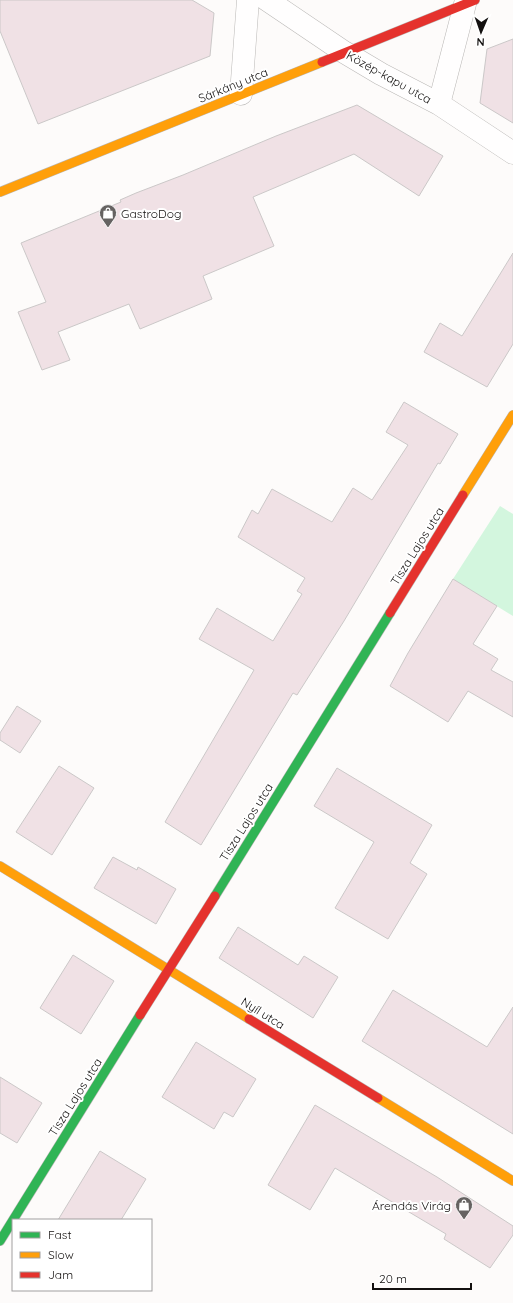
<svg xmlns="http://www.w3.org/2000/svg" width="513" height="1303" font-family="Quicksand,sans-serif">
<rect width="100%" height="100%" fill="#fdfbfa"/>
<!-- green -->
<path fill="#d3f6de" d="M 500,506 L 513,514 L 513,616 L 453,579 Z"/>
<!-- building -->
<path fill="#f0e1e5" stroke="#cbc8c8" d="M 0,0 L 192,0 L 214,13 L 210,56 L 38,124 L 0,31 Z
M 513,39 L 513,123 L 480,103 L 487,49 Z
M 357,105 L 443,156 L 419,196 L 354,154 L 253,197 L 274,246 L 203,276 L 212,299 L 140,329 L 129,304 L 58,332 L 70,360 L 42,370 L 18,312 L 46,302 L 21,243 L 121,202 L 120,200 L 136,193 L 183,175 L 276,136 Z
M 513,253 L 513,344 L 487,387 L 424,352 L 440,323 L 462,336 Z
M 404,402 L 458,434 L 440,464 L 438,463 L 344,621 L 297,695 L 293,693 L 201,845 L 165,822 L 254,670 L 199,639 L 217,608 L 273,641 L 302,594 L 297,591 L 305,578 L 238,537 L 252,510 L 258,514 L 272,489 L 332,522 L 353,488 L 372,500 L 408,445 L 386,432 Z
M 453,579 L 497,606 L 473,644 L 498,659 L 491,670 L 513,682 L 513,717 L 468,691 L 448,722 L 390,686 L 408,653 Z
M 17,706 L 41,721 L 20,753 L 0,740 L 0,733 Z
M 59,766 L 94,788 L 52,855 L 16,832 Z
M 337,768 L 432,825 L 410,863 L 427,874 L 388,939 L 335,908 L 374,842 L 314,806 Z
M 113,857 L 137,870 L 138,867 L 176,889 L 156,924 L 94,888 Z
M 238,927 L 298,965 L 304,956 L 338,977 L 313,1018 L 219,958 Z
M 73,955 L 114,981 L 81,1034 L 40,1008 Z
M 393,990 L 487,1047 L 513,1007 L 513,1134 L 362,1041 Z
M 196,1042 L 256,1079 L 233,1117 L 224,1112 L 214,1129 L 162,1097 Z
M 0,1077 L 42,1103 L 17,1143 L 0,1133 Z
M 315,1105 L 437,1177 L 513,1226 L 513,1235 L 490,1268 L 444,1239 L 446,1234 L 335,1168 L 310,1210 L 268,1185 Z
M 100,1151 L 146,1179 L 121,1220 L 58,1220 Z"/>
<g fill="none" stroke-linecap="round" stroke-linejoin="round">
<!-- street casing -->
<g stroke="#bab8b6" stroke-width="23">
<path id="street" d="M 267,0 L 344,52 L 381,74 L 439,104 L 513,153
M 241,94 L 248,0
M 439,104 L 465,4"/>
</g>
<!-- fast casing -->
<g stroke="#bab8b6" stroke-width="10">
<path id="fast" d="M 215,896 L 390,613
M 0,1241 L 140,1015"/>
</g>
<!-- slow casing -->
<g stroke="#bab8b6" stroke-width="10">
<path id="slow" d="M 0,192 L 322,62
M 463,495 L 513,415
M 0,866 L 249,1019
M 378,1098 L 513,1181"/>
</g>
<!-- jam casing -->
<g stroke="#bab8b6" stroke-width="10">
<path id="jam" d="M 322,62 L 475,0
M 390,613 L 463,495
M 140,1015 L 215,896
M 249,1019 L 378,1098"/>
</g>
<!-- street -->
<use href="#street" stroke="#fffefe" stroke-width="22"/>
<!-- fast -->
<use href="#fast" stroke="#30b455" stroke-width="9"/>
<!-- slow -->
<use href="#slow" stroke="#ff9f0a" stroke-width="9"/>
<!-- jam -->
<use href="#jam" stroke="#e5322d" stroke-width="9"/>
</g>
<!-- icons -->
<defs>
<g id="shop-pin" transform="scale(0.9)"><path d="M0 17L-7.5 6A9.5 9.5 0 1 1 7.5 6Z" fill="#656261" stroke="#fff"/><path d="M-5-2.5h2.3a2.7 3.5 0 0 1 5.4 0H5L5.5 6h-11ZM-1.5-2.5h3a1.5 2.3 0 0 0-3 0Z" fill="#fff"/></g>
</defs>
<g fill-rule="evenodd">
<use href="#shop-pin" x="108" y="213"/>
<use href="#shop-pin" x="464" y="1205"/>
</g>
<g text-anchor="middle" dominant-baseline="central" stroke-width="4" stroke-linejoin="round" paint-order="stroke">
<!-- street labels -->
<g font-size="12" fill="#13100f" stroke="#fff">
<text transform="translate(389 77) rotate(29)">Közép-kapu utca</text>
<text transform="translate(233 85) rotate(-22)">Sárkány utca</text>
<text transform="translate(417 546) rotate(-58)">Tisza Lajos utca</text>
<text transform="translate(246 822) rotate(-58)">Tisza Lajos utca</text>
<text transform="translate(263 1013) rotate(32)">Nyíl utca</text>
<text transform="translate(75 1097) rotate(-58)">Tisza Lajos utca</text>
</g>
<!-- poi labels -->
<g font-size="12" fill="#13100f" stroke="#fff" text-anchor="start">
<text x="121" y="213">GastroDog</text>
<text x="451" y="1205" text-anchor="end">Árendás Virág</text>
</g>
</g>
<!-- legend -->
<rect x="12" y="1219" width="140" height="72" fill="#ffffff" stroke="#a19f9f"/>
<rect x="20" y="1232" width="20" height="6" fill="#30b455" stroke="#a19f9f"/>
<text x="48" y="1239" font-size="12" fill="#13100f">Fast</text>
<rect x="20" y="1252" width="20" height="6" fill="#ff9f0a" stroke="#a19f9f"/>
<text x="48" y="1259" font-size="12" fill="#13100f">Slow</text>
<rect x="20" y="1272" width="20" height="6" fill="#e5322d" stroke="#a19f9f"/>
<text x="48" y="1279" font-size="12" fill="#13100f">Jam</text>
<!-- north arrow -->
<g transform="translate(481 32) rotate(182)" stroke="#ffffff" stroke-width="3" paint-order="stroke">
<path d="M0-3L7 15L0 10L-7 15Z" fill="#13100f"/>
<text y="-6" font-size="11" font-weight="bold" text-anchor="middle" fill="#13100f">N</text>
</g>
<!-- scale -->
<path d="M373 1283v6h98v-6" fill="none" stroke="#13100f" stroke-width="2"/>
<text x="379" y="1283" font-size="12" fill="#13100f" stroke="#ffffff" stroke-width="3" paint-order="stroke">20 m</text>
</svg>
